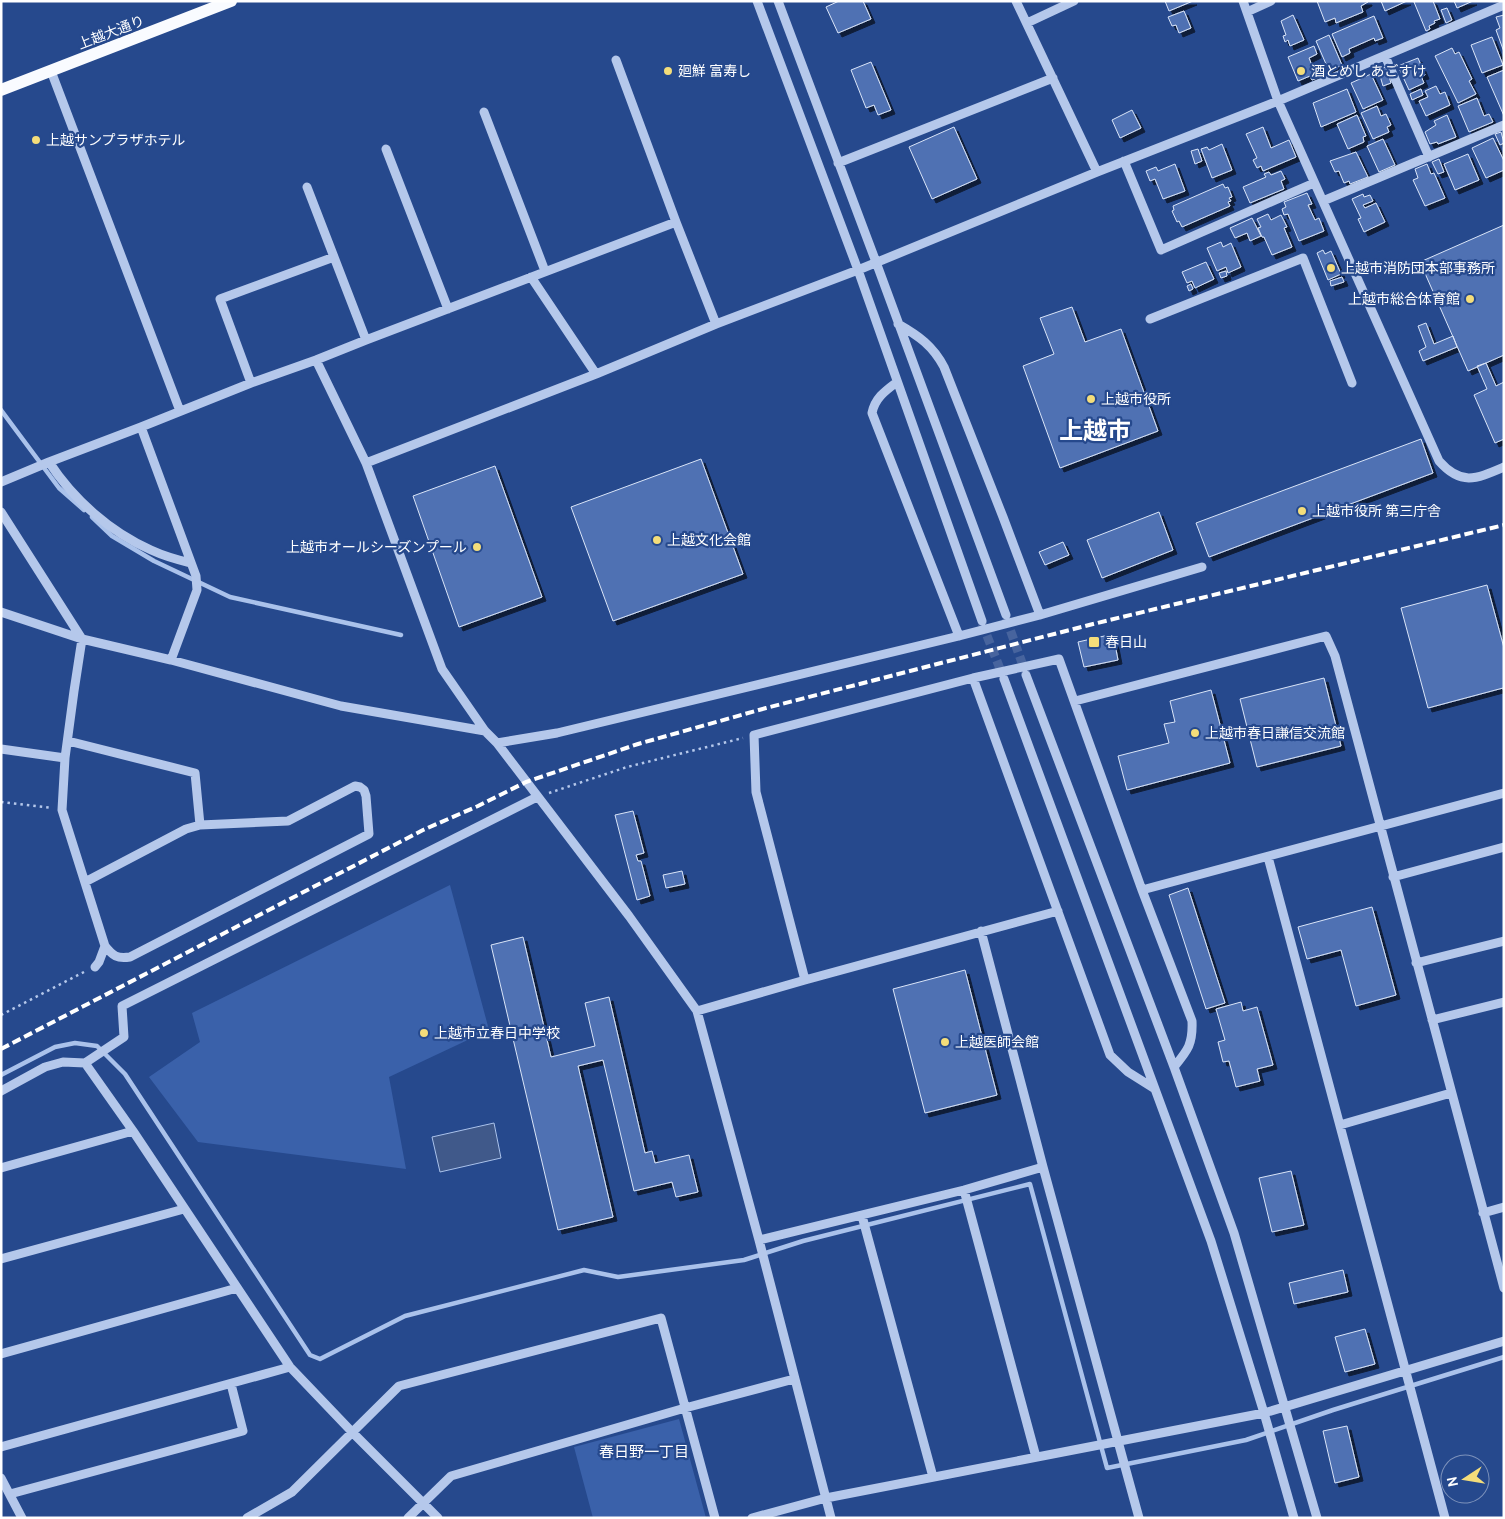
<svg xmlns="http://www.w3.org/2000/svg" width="1505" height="1519" font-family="Cabin,'Noto Sans JP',sans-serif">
<defs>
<filter id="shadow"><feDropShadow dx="4" dy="4" stdDeviation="0" flood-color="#0009"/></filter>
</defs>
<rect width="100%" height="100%" fill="#26498d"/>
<!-- green -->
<path fill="#3a61aa" d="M 450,885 L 489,1030 L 389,1077 L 406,1169 L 198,1142 L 149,1077 L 200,1042 L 192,1013 Z
M 679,1419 L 706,1518 L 593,1518 L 574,1447 Z"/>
<!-- water -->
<path fill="#40598a" stroke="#aac2eb" d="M 494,1123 L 501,1158 L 440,1172 L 432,1137 Z"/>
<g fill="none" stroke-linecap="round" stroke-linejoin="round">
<!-- stream -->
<path stroke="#aac2eb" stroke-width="4.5" d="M 1,410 L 59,488 L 84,510
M 92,517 L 112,536 L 154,561 L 230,597 L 401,635
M 1,1075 L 55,1047 L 75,1043 L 97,1046 L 125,1074 L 310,1355 L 320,1359 L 405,1316 L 584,1270 L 618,1277 L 744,1260 L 803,1241 L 1030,1184 L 1107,1468 L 1246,1440 L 1333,1410 L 1504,1357"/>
</g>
<!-- building -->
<path fill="#4f71b3" stroke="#dae5f8" filter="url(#shadow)" d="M 839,1 L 863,1 L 871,19 L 838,33 L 826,7 Z
M 1165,1 L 1193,1 L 1169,11 Z
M 1317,1 L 1368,1 L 1368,2 L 1361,6 L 1363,12 L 1336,23 L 1335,18 L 1325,22 Z
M 1381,1 L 1407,1 L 1385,11 Z
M 1417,1 L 1433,1 L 1440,19 L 1434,21 L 1435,23 L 1429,26 L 1430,29 L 1426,31 L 1414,2 Z
M 1454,1 L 1473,1 L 1457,8 Z
M 1447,8 L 1452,20 L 1446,23 L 1441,10 Z
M 1184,11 L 1191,28 L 1179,33 L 1176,25 L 1172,26 L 1168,17 Z
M 1293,15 L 1304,40 L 1290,46 L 1288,40 L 1285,42 L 1283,36 L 1286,35 L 1281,21 Z
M 1504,15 L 1504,52 L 1496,30 L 1500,28 L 1496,17 Z
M 1374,16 L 1383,38 L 1375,41 L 1374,38 L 1349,49 L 1350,53 L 1342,57 L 1332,34 Z
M 1329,35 L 1342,65 L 1329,71 L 1316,41 Z
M 1492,37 L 1503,65 L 1482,73 L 1471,45 Z
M 1314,46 L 1317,54 L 1309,58 L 1317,78 L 1312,80 L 1310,76 L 1298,81 L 1288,57 Z
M 1452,48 L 1455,54 L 1459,52 L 1472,79 L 1469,81 L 1476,94 L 1458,103 L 1435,56 Z
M 1418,58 L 1425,75 L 1421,76 L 1424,83 L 1409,90 L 1398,66 Z
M 871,62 L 891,110 L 878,115 L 874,105 L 866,108 L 851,70 Z
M 1386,67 L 1391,83 L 1383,86 L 1378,69 Z
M 1504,70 L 1504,116 L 1487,77 Z
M 1371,74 L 1383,100 L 1363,109 L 1351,83 Z
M 1436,86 L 1440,94 L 1445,92 L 1450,105 L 1426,116 L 1419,101 L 1428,97 L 1425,91 Z
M 1347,89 L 1356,112 L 1321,127 L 1313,103 Z
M 1421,89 L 1423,95 L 1412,100 L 1410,94 Z
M 1477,98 L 1484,116 L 1489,114 L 1493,122 L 1469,132 L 1458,106 Z
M 1377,106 L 1381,116 L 1386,114 L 1391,125 L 1387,127 L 1389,132 L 1373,139 L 1361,113 Z
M 1132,110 L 1141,128 L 1120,138 L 1112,120 Z
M 1357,115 L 1366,136 L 1363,137 L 1364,142 L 1348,149 L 1337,124 Z
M 1447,115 L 1456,137 L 1438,144 L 1437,142 L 1430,144 L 1425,132 L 1436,125 L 1434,121 Z
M 954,127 L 977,179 L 932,199 L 909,147 Z
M 1263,127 L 1271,148 L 1289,140 L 1296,157 L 1263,171 L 1261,166 L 1257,168 L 1253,160 L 1257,158 L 1246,134 Z
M 1501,132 L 1504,143 L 1500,145 L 1495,134 Z
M 1493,138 L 1504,161 L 1504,170 L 1486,178 L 1472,148 Z
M 1383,139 L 1395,165 L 1379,172 L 1367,146 Z
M 1222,144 L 1232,170 L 1212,178 L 1201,149 L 1207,147 L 1209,150 Z
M 1198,149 L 1202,161 L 1195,164 L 1191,151 Z
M 1356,152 L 1368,177 L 1350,184 L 1349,181 L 1344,183 L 1339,171 L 1335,172 L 1330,161 Z
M 1468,154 L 1479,180 L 1455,190 L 1444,164 Z
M 1439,159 L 1444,172 L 1438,174 L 1432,162 Z
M 1175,164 L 1185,191 L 1163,199 L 1155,179 L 1150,181 L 1146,171 L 1156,167 L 1158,171 Z
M 1427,164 L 1431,174 L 1434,173 L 1445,198 L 1425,206 L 1413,180 L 1418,178 L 1415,169 Z
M 1281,171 L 1285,179 L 1281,181 L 1284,189 L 1250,203 L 1243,187 L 1266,177 L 1264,174 L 1269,172 L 1271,175 Z
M 1223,184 L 1225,188 L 1228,187 L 1232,197 L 1229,198 L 1231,201 L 1228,202 L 1230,206 L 1182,227 L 1179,221 L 1177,222 L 1172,211 L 1174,210 L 1173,206 Z
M 1307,193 L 1312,204 L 1308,205 L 1315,220 L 1319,218 L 1324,231 L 1299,241 L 1288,214 L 1284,215 L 1282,209 L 1286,207 L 1284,202 Z
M 1363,194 L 1364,197 L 1370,195 L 1373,201 L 1363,205 L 1365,208 L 1376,203 L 1385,222 L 1364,232 L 1358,219 L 1361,218 L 1352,199 Z
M 1268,214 L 1271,220 L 1281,215 L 1287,227 L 1284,228 L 1292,247 L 1272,255 L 1264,237 L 1262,237 L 1258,228 L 1261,227 L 1257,219 Z
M 1252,218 L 1261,236 L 1250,241 L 1247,233 L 1235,238 L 1230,228 Z
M 1504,225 L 1504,355 L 1468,371 L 1420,262 Z
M 1221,242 L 1223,247 L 1231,243 L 1241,267 L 1228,273 L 1226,267 L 1217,271 L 1207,248 Z
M 1323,250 L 1325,254 L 1331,251 L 1341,274 L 1328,280 L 1317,253 Z
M 1206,262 L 1214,279 L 1195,288 L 1192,281 L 1187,283 L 1182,272 Z
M 1226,271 L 1227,276 L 1221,278 L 1219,273 Z
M 1342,277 L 1344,282 L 1331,286 L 1330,281 Z
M 1191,284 L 1193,289 L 1189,291 L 1187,286 Z
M 1072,307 L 1085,342 L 1121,329 L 1158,431 L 1060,468 L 1023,366 L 1054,354 L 1040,318 Z
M 1426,323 L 1434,344 L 1453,336 L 1457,347 L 1423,361 L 1419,351 L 1426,347 L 1418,326 Z
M 1486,363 L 1496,386 L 1504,382 L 1504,439 L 1495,443 L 1474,395 L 1487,389 L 1477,366 Z
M 1421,439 L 1433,473 L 1209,557 L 1196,523 Z
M 701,459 L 743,574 L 613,621 L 571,507 Z
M 495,466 L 542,597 L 459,627 L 413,496 Z
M 1159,512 L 1173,550 L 1102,578 L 1087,540 Z
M 1063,542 L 1069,555 L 1045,565 L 1039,552 Z
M 1487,585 L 1504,648 L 1504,692 L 1503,688 L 1428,708 L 1401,608 Z
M 1113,634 L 1118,660 L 1084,667 L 1078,642 Z
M 1324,678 L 1341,746 L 1257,767 L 1240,699 Z
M 1211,690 L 1230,763 L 1127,790 L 1118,756 L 1169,743 L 1164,724 L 1175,722 L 1170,701 Z
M 633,811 L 644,853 L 636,855 L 638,861 L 641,861 L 650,896 L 637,900 L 615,815 Z
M 682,871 L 685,884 L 666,888 L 663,875 Z
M 1188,888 L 1225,1003 L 1206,1009 L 1169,895 Z
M 1372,907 L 1396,995 L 1356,1006 L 1341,950 L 1307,959 L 1298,927 Z
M 523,937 L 551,1057 L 595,1046 L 585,1003 L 609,997 L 645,1153 L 652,1151 L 655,1163 L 689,1155 L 698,1192 L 676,1197 L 672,1182 L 634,1191 L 603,1060 L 578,1066 L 613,1217 L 558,1230 L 491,945 Z
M 965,970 L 997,1095 L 925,1113 L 893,989 Z
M 1241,1002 L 1243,1011 L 1257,1007 L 1273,1065 L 1257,1069 L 1260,1081 L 1236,1087 L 1229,1061 L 1223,1062 L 1218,1042 L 1225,1040 L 1216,1009 Z
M 1291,1171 L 1304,1225 L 1272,1232 L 1259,1178 Z
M 1343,1270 L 1348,1292 L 1294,1304 L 1289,1283 Z
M 1365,1329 L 1375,1364 L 1345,1372 L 1335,1337 Z
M 1347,1426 L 1359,1477 L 1335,1483 L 1323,1431 Z"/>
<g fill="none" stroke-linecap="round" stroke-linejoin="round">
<!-- minor-tunnel -->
<path stroke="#47649e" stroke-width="9" stroke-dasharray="9 4.5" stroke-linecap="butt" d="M 1006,618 L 1026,674
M 982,623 L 1004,679"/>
<!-- path -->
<path stroke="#b5c8eb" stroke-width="2.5" stroke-dasharray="2.5 4" stroke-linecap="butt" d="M 549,793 L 627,767 L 743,738
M 1,802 L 52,808
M 1,1015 L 84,972"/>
<!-- minor -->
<path stroke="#b5c8eb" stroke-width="9" d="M 757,1 L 858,270 L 982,621
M 778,1 L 876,262 L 1006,615
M 1016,1 L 1097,172
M 1243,1 L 1278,101 L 1439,461 C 1461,486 1476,479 1504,467
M 1247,12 L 1271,1
M 1027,23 L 1074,1
M 1385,56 L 1429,157
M 616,60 L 676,222 L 716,324
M 51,71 L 180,411
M 484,112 L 545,271
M 386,149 L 448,309
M 1124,161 L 1161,250 L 1314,183
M 838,163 L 1053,78
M 307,187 L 366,340
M 1323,201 L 1504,125
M 531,277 L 596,374
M 1150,319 L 1303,258 L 1352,383
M 898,324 C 919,336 933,346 944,367 L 1003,517 L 1040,615
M 316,360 L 366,463 L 442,669 L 485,731 L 497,743 L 629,916 L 697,1011 L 759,1240 L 831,1518
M 897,382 C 885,391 875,398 872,413 L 959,636
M 251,383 L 220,299 L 334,257
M 49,462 C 73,499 110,532 151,550 C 164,556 178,560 191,563
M 366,463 L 596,374 L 716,324 L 858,270 L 1097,172 L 1278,101 L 1504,5
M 1,482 L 49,462 L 141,427
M 1,512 L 82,639 L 74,691 L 65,758 L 62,810 L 105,946 L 99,962 L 95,967
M 1,612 L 82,639 L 171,660 L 341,706 L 485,731
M 171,660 L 197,590 L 196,576 L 141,427 L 251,383 L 316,360 L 366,340 L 676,222
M 1026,675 L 1174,1067 L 1234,1233 L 1317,1518
M 973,678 L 1110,1055 L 1128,1072 L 1155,1089
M 1004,679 L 1211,1241 L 1264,1413 L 1294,1518
M 1075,701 L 1326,636 L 1335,656 L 1504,1288
M 68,741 L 195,773 L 200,825 L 288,821 L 355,786 L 360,787 L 364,790 L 366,796 L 369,834 L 130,957 C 117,959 113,956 105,946
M 497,743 L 557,733 L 959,636 L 1040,615 L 1202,567
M 1,749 L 65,758
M 1268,857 L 1445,1518
M 1393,877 L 1504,847
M 85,882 L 186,829 L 200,825
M 1142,890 L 1504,793
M 981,931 L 1043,1167 L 1139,1518
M 1416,963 L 1504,941
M 805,980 L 756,792 L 754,735 L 973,678 L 1059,659 L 1142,890 L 1192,1021 C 1193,1044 1188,1050 1174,1067
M 697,1011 L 805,980 L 1058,911
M 1432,1020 L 1504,1002
M 85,1063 L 133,1131 L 290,1367 L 353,1433 L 438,1518
M 1,1091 L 45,1067 L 63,1062 L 85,1063 L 124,1037 L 122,1006 L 537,797
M 1340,1125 L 1451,1093
M 1,1168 L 133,1131
M 964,1190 L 1036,1457
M 1483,1213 L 1504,1207
M 862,1216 L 933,1477
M 759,1240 L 964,1190 L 1043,1167
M 1,1259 L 184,1209
M 1,1354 L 237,1288
M 1,1447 L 290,1367
M 1,1478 L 22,1518
M 10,1494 L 243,1431 L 231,1384
M 247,1518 L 292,1492 L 399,1386 L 661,1318 L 715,1518
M 408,1518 L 451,1476 L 685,1408 L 794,1379
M 752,1518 L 826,1498 L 1264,1413 L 1504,1341"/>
<!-- major -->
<path stroke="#f9fbff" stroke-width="12" d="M 1,90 L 231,1"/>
<!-- rail -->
<path stroke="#fff" stroke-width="4" stroke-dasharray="9 4" stroke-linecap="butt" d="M 1,1049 L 423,830 L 478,806 L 526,782 L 638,744 L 766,708 L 1093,624 L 1504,525"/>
</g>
<!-- markers -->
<g fill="#f4dd7a" stroke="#26498d" stroke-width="2">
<circle cx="668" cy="71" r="5"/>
<circle cx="1301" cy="71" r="5"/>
<circle cx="36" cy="140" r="5"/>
<circle cx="1331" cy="268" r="5"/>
<circle cx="1470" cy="299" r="5"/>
<circle cx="1091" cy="399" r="5"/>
<circle cx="1302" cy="511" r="5"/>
<circle cx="657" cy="540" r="5"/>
<circle cx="477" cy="547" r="5"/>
<rect x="1088" y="636" width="12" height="12" rx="2.5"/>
<circle cx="1195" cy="733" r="5"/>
<circle cx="424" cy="1033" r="5"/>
<circle cx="945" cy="1042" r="5"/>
</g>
<g text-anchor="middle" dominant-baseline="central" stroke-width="4.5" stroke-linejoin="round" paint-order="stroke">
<!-- street labels -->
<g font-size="14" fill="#fff" stroke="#26498d">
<text transform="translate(111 32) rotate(-21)">上越大通り</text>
</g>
<!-- poi labels -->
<g font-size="14" fill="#fff" stroke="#26498d" text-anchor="start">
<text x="678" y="71">廻鮮 富寿し</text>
<text x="1311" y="71">酒とめし あごすけ</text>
<text x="46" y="140">上越サンプラザホテル</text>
<text x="1341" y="268">上越市消防団本部事務所</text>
<text x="1460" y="299" text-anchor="end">上越市総合体育館</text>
<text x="1101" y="399">上越市役所</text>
<text x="1312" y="511">上越市役所 第三庁舎</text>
<text x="667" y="540">上越文化会館</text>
<text x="467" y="547" text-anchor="end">上越市オールシーズンプール</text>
<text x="1105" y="642">春日山</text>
<text x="1205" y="733">上越市春日謙信交流館</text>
<text x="434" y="1033">上越市立春日中学校</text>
<text x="955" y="1042">上越医師会館</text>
</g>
<!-- neighbourhood labels -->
<g font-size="15" fill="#fff" stroke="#26498d">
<text x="644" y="1452">春日野一丁目</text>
</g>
<!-- town labels -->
<g font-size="24" font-weight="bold" fill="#fff" stroke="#26498d">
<text x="1095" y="430">上越市</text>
</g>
</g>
<!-- border -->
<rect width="1505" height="1519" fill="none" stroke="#ffffff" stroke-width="5"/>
<!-- north arrow -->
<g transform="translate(1465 1479) rotate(258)"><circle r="24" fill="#26498d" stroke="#7d92bb"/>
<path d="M0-4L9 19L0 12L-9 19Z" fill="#f4dd7a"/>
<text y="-8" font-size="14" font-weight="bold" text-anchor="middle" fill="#ffffff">N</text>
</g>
</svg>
